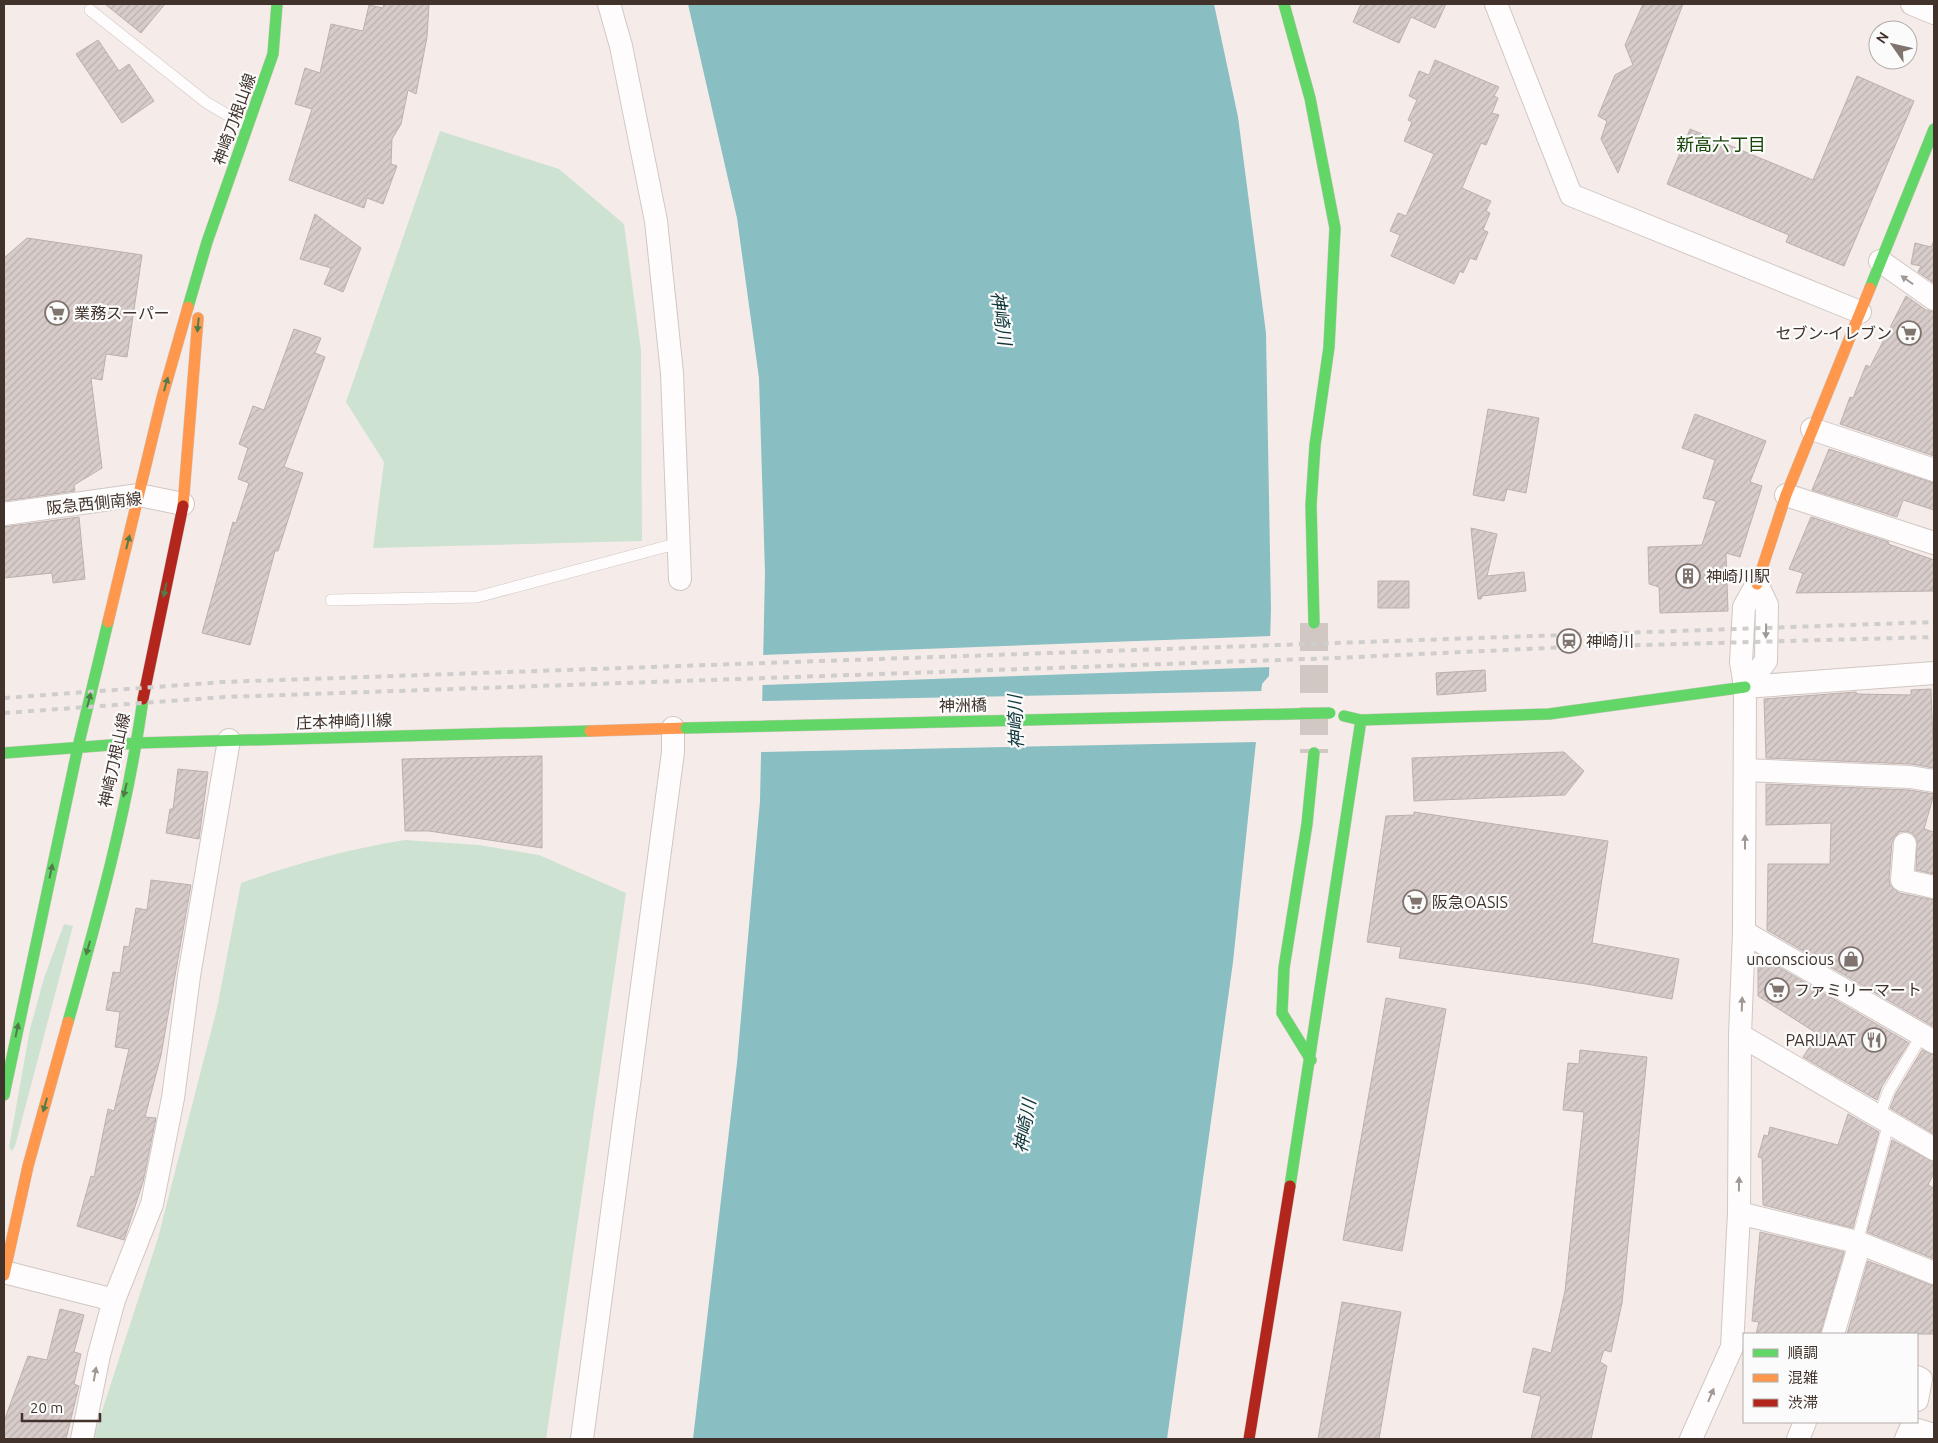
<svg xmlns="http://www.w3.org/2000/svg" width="1938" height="1443" font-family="Ubuntu,'Noto Sans JP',sans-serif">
<defs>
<pattern id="building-hatch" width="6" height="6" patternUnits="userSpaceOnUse" patternTransform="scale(1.25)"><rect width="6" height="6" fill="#d7ccca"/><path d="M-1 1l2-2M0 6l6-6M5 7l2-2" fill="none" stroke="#bab0ae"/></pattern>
</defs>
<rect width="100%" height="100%" fill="#f5ece9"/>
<!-- grass -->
<path fill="#cee2d2" d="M 440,131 L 559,169 L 624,224 L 641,350 L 642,541 L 373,548 L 384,462 L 346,402 Z
M 405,840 L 479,845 L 539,855 L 626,893 L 546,1439 L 93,1439 L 158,1238 L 217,1008 L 241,883 C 295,864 348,849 405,840 Z
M 64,924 L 73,926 L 15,1146 L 12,1151 L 9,1147 L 30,1029 L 44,978 Z"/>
<!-- water -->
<path fill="#89bec2" d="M 688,4 L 1214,4 L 1238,117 L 1266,333 L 1271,609 L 1269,676 L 1262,684 L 1233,962 L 1167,1439 L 693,1439 L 737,1063 L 760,801 L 765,573 L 759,378 L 737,218 Z"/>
<!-- pier -->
<path fill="#f5ece9" d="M 1273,636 L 1272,667 L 760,685 L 761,655 Z
M 1264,691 L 1258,742 L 759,752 L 760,701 Z"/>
<!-- building -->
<path fill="url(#building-hatch)" stroke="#bbb0ae" d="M 105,4 L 165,4 L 141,33 Z
M 384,4 L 429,4 L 427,37 L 416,94 L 408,90 L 401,124 L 392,139 L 391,164 L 397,166 L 383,204 L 367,198 L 364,208 L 289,180 L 312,109 L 295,104 L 305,68 L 320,73 L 331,24 L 363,31 L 369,5 L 383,8 Z
M 1361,4 L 1446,4 L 1435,28 L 1411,17 L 1399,43 L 1353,22 Z
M 1643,4 L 1683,4 L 1618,173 L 1601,139 L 1607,121 L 1598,116 L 1615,75 L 1633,65 L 1625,45 Z
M 98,40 L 119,71 L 129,64 L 154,101 L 122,123 L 76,54 Z
M 1435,60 L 1499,87 L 1494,96 L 1498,98 L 1492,113 L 1499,115 L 1486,145 L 1481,143 L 1462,188 L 1491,201 L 1486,211 L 1490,213 L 1483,230 L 1488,232 L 1476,260 L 1470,258 L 1463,273 L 1460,271 L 1454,284 L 1391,256 L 1400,235 L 1390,231 L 1398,213 L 1406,216 L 1434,154 L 1404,141 L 1412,122 L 1408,120 L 1417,100 L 1409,96 L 1419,71 L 1429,75 Z
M 1857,76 L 1914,101 L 1844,266 L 1786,242 L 1789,235 L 1667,184 L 1690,129 L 1813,180 Z
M 315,214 L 361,248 L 343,292 L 324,284 L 331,268 L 300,259 Z
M 27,238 L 142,255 L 127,357 L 106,354 L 102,380 L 91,378 L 102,468 L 74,485 L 75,491 L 4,501 L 4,258 Z
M 1934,241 L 1934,283 L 1918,272 L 1921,266 L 1911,264 L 1915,243 L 1931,247 Z
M 1906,296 L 1926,310 L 1934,312 L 1934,456 L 1840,424 L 1850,397 L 1853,398 L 1866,365 L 1870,367 Z
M 294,329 L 321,338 L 315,353 L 325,357 L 284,467 L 303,473 L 278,551 L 275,551 L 250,645 L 202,633 L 233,522 L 236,523 L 249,483 L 238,479 L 248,448 L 239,444 L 253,406 L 264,410 Z
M 1488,409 L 1539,418 L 1526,493 L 1507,489 L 1504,501 L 1473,495 Z
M 1695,414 L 1766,441 L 1750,482 L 1762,486 L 1740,557 L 1726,553 L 1728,611 L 1660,613 L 1659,587 L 1649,584 L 1648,547 L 1702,545 L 1716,501 L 1703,498 L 1715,460 L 1682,448 Z
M 1829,449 L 1934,483 L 1934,510 L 1903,500 L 1897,517 L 1812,490 Z
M 79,517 L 85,579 L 53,583 L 52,573 L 4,578 L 4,527 Z
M 1811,517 L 1889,542 L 1888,544 L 1934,560 L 1934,591 L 1796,593 L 1803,573 L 1789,569 Z
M 1471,528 L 1497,534 L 1487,576 L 1524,572 L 1526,591 L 1482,596 L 1481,599 L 1478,599 Z
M 1378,581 L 1409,581 L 1409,608 L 1378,608 Z
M 1485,670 L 1486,691 L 1437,695 L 1436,673 Z
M 1931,689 L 1934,768 L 1911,764 L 1766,758 L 1764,699 L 1856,692 L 1857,694 L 1911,695 L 1911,690 Z
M 1564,752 L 1584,771 L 1565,795 L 1414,801 L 1412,758 Z
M 542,756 L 542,848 L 429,831 L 405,831 L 402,759 Z
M 178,769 L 208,772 L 199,839 L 166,833 L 170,809 L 173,809 Z
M 1766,784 L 1909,790 L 1934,794 L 1924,829 L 1934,832 L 1934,874 L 1916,870 L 1917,839 L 1912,833 L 1906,831 L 1899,832 L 1892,842 L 1889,879 L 1890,885 L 1899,893 L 1934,900 L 1934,1027 L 1767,930 L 1768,864 L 1830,864 L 1831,823 L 1766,825 Z
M 1414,812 L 1608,841 L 1592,943 L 1679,959 L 1672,999 L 1586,984 L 1399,958 L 1401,947 L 1367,942 L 1386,816 L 1414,815 Z
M 151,880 L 191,885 L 161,1055 L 145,1117 L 156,1118 L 143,1182 L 124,1240 L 77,1226 L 91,1176 L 94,1177 L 108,1109 L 114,1111 L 129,1049 L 115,1047 L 120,1012 L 106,1010 L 113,972 L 120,973 L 124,946 L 129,947 L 136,908 L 147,910 Z
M 1758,955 L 1909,1043 L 1882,1086 L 1877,1100 L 1803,1057 L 1818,1034 L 1758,996 Z
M 1386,998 L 1446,1009 L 1402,1251 L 1343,1240 Z
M 1580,1050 L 1647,1057 L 1622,1303 L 1611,1352 L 1604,1350 L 1600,1362 L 1607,1366 L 1591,1439 L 1531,1439 L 1541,1396 L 1523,1392 L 1533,1348 L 1551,1353 L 1565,1291 L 1584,1112 L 1563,1110 L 1568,1063 L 1579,1064 Z
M 1922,1050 L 1934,1055 L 1934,1134 L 1890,1108 L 1896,1093 Z
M 1848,1114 L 1879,1132 L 1853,1228 L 1763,1205 L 1762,1158 L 1758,1157 L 1764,1135 L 1768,1136 L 1770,1127 L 1838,1145 Z
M 1892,1140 L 1934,1162 L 1934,1173 L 1928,1185 L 1934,1188 L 1934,1259 L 1867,1232 Z
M 1760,1232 L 1844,1252 L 1820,1334 L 1756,1334 L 1759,1322 L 1752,1321 Z
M 1868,1261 L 1934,1286 L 1934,1334 L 1847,1334 Z
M 1342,1302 L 1401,1312 L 1379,1439 L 1318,1439 Z
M 60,1309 L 84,1315 L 74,1352 L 81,1354 L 74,1384 L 79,1386 L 66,1439 L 4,1439 L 4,1421 L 28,1356 L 47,1360 Z"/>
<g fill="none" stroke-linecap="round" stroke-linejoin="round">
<!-- secondary-tunnel -->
<path stroke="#d1c7c3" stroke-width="28" stroke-dasharray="28 14" stroke-linecap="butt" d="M 1314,623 L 1314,753"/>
<!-- lane casing -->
<g stroke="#d1c7c2" stroke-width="12">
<path id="lane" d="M 90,10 L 207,103 L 247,126
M 331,600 L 477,597 L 679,543
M 1879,1116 L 1889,1090 L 1922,1035
M 1857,1242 L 1889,1122"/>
</g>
<!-- street casing -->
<g stroke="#d1c7c2" stroke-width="24">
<path id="street" d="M 609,4 L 621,46 L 656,221 L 672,373 L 680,579
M 1496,4 L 1571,195 L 1860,312
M 1912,4 L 1934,13
M 1880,261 L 1934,299
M 1812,429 L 1934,470
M 1786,495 L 1934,543
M 4,514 L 139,495 L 183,504
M 1745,687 L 1934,673
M 1745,687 L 1766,661 L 1767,605 L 1757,584
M 1745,770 L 1910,777 L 1934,781
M 1905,844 L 1902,880 L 1934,887
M 1744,932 L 1934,1042
M 1740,1035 L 1934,1149
M 1739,1213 L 1857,1242 L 1934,1273
M 4,1272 L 114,1300 L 152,1204 L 173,1098 L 189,976 L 229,740
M 1833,1334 L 1860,1243
M 1917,1377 L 1921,1379 L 1917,1400
M 82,1439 L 99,1355 L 114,1300
M 582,1439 L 673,752 L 673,728
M 1691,1439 L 1732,1347 L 1739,1213 L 1740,1035 L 1744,932 L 1745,687 L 1741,662 L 1744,607 L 1757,584
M 1798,1439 L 1805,1422
M 1906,1439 L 1911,1428 L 1934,1435"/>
</g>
<!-- fast casing -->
<g stroke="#d1c7c2" stroke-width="12">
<path id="fast" d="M 1284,4 L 1310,98 L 1335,228 L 1329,347 L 1315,445 L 1311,505 L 1314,623
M 1870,288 L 1934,129
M 188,307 L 207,242 L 273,54 L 277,4
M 1344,716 L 1361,720 L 1549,714 L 1745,687
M 4,753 L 137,743 L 590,731
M 68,1022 C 98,916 128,808 143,699
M 1311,1060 L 1282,1013 L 1284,968 L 1307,824 L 1314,753
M 4,1095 L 78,747 L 108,622
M 1290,1186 L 1361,720"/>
</g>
<!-- slow casing -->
<g stroke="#d1c7c2" stroke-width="12">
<path id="slow" d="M 183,506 L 198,318
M 1757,584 L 1786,495 L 1870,288
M 108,622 L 162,398 L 188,307
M 590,731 L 686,728
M 4,1275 L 28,1166 L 68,1022"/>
</g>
<!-- jam casing -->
<g stroke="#d1c7c2" stroke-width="12">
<path id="jam" d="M 143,699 L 183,506
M 1249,1439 L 1290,1186"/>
</g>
<!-- lane -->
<use href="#lane" stroke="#fefcfc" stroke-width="11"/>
<!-- street -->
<use href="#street" stroke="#fefcfc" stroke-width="22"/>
<!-- fast -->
<use href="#fast" stroke="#63d668" stroke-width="11"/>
<!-- slow -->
<use href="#slow" stroke="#ff974d" stroke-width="11"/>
<!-- jam -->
<use href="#jam" stroke="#b3261e" stroke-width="11"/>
<!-- rail -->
<path stroke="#d0cdcd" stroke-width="4" stroke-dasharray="6 6" stroke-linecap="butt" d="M 4,698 L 223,682 L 1934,622
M 4,713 L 225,697 L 1336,658 L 1569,647 L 1934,637"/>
<!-- fast-bridge casing -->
<g stroke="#d1c7c2" stroke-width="12" stroke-linecap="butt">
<path id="fast-bridge" d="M 686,728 L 1330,713"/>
</g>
<!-- fast-bridge -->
<use href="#fast-bridge" stroke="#63d668" stroke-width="11"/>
</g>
<!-- one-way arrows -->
<defs><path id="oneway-solid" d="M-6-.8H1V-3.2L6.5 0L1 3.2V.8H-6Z" transform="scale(1.25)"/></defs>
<g fill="#a09894">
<use href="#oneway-solid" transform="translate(1907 280) rotate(-145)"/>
<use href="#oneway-solid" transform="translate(1766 631) rotate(91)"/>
<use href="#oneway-solid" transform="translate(1745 842) rotate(-90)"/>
<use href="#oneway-solid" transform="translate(1742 1004) rotate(-88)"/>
<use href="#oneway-solid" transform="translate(1739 1184) rotate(-89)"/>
<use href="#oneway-solid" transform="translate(95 1374) rotate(-80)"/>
<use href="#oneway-solid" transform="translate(1711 1395) rotate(-67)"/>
</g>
<g fill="#507c47">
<use href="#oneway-solid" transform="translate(198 325) rotate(96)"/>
<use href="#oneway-solid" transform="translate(166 384) rotate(-74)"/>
<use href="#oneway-solid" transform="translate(128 542) rotate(-76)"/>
<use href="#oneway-solid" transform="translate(165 590) rotate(102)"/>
<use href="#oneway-solid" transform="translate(89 700) rotate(-76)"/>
<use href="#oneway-solid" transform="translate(125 790) rotate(104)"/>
<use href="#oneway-solid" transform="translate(51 871) rotate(-78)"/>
<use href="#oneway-solid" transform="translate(88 948) rotate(106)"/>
<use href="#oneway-solid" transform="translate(17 1030) rotate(-78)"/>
<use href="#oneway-solid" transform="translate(45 1105) rotate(106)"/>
</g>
<!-- icons -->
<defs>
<g id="supermarket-ring" transform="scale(1.25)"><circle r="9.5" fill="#fbfbfb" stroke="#80746e" stroke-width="1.5"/><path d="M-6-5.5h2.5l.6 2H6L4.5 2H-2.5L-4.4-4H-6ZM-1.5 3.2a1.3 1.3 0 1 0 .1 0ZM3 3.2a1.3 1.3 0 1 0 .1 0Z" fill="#80746e"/></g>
<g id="building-ring" transform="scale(1.25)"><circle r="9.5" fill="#fbfbfb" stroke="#80746e" stroke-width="1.5"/><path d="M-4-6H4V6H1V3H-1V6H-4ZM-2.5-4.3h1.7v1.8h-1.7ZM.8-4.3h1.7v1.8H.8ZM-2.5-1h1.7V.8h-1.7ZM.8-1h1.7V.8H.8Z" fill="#80746e"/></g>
<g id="station-ring" transform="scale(1.25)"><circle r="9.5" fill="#fbfbfb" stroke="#80746e" stroke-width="1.5"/><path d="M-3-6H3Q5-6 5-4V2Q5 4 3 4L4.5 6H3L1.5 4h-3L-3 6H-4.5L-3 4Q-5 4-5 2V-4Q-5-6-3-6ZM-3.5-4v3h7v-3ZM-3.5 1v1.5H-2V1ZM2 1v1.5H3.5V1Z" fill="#80746e"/></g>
<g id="shop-ring" transform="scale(1.25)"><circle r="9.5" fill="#fbfbfb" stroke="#80746e" stroke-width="1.5"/><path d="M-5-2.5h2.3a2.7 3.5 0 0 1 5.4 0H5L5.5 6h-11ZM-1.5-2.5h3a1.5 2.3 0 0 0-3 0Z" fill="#80746e"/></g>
<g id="restaurant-ring" transform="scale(1.25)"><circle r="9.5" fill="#fbfbfb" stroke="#80746e" stroke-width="1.5"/><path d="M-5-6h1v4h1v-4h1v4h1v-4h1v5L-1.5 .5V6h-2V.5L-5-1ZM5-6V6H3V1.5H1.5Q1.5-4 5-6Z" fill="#80746e"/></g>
</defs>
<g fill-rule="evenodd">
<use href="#supermarket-ring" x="57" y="313"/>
<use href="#supermarket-ring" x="1909" y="333"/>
<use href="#building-ring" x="1688" y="576"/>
<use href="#station-ring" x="1569" y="641"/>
<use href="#supermarket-ring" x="1415" y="902"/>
<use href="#shop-ring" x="1851" y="959"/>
<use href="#supermarket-ring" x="1777" y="990"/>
<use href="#restaurant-ring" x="1874" y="1040"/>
</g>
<g text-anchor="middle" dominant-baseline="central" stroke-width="4.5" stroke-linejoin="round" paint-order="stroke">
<!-- street labels -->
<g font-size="16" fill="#41332c" stroke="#fbfbfb">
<text transform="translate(234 119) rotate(-70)">神崎刀根山線</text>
<text transform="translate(94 503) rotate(-6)">阪急西側南線</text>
<text transform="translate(963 705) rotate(-1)">神洲橋</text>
<text transform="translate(344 721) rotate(-2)">庄本神崎川線</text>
<text transform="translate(114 760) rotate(-78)">神崎刀根山線</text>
</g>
<!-- poi labels -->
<g font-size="16" fill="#41332c" stroke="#fbfbfb" text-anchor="start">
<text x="74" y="313">業務スーパー</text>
<text x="1892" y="333" text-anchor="end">セブン-イレブン</text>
<text x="1706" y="576">神崎川駅</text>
<text x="1586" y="641">神崎川</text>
<text x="1432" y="902">阪急OASIS</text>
<text x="1834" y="959" text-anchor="end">unconscious</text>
<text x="1794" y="990">ファミリーマート</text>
<text x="1856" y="1040" text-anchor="end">PARIJAAT</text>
</g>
<!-- neighbourhood labels -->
<g font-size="18" fill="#184509" stroke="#fbfbfb">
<text x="1721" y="144">新高六丁目</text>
</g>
<!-- water labels -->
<g font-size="18" font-style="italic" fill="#0f373a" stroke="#fbfbfb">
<text transform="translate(1002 318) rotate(82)">神崎川</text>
<text transform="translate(1015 722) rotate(-92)">神崎川</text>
<text transform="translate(1024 1126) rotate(-80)">神崎川</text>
</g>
</g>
<!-- border -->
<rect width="1938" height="1443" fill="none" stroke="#41332c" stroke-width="10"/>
<!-- legend -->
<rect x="1743" y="1333" width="175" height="90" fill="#fbfbfb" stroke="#b1aba8"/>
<rect x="1753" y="1349" width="25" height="8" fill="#63d668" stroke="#b1aba8"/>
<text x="1788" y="1358" font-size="15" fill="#41332c">順調</text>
<rect x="1753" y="1374" width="25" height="8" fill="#ff974d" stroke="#b1aba8"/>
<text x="1788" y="1383" font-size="15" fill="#41332c">混雑</text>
<rect x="1753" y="1399" width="25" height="8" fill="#b3261e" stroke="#b1aba8"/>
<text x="1788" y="1408" font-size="15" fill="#41332c">渋滞</text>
<!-- north arrow -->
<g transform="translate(1893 45) rotate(304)"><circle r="24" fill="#fbfbfb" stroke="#b1aba8"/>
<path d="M0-4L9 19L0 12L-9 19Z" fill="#80746e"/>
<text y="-8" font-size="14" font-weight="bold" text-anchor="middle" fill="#41332c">N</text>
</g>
<!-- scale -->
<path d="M22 1413v8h78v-8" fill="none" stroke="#41332c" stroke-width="2.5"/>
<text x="30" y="1413" font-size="15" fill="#41332c" stroke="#fbfbfb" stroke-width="4" paint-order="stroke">20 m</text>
</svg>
